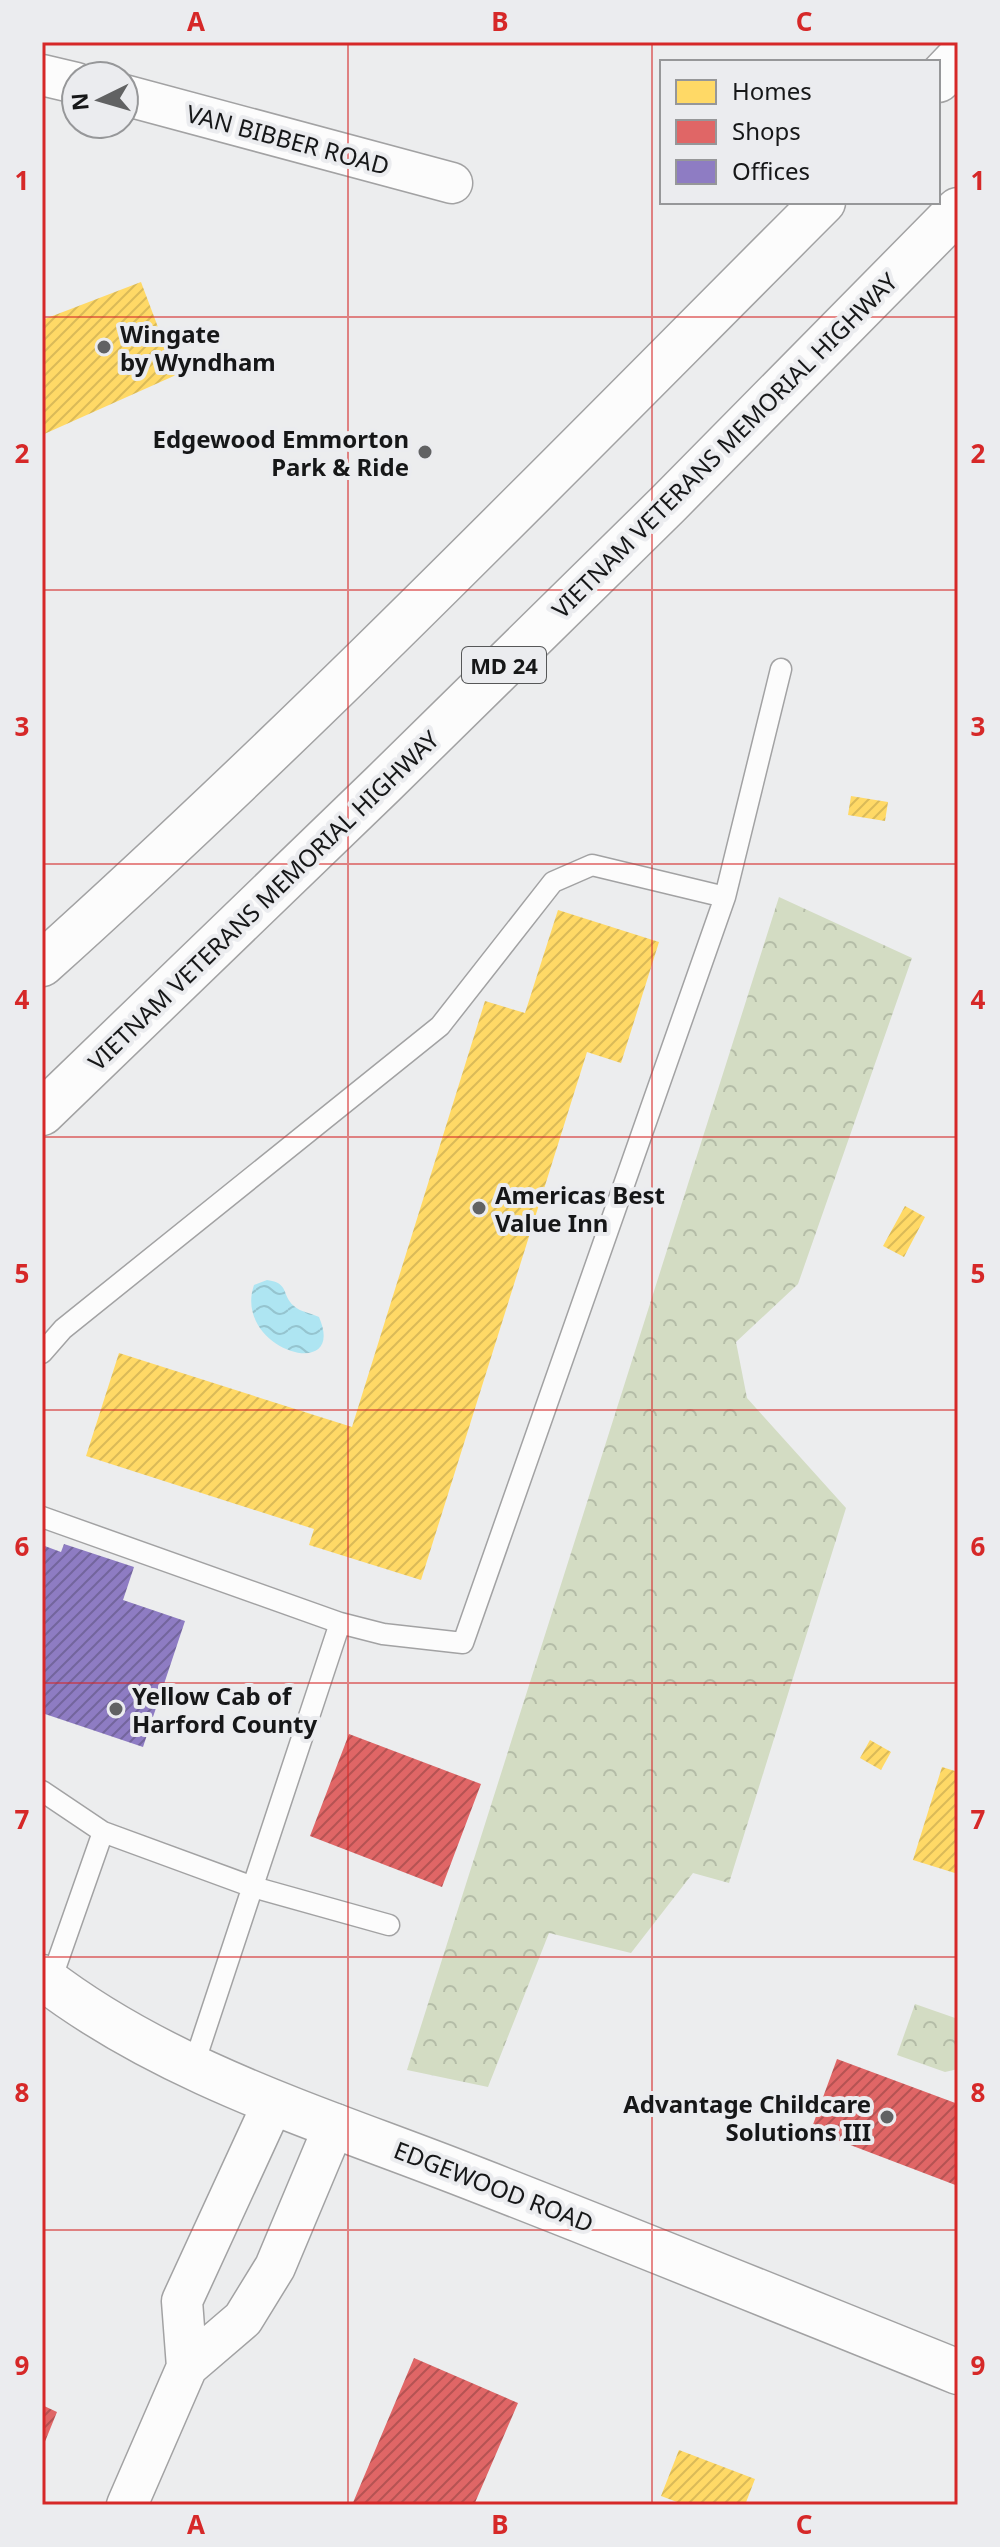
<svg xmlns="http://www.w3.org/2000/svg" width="1000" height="2547" font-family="'Noto Sans',sans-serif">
<defs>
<pattern id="forest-crowns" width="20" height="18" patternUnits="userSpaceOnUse" patternTransform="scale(2)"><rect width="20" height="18" fill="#d3dcc3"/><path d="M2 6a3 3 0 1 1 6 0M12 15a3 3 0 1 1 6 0" fill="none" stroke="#b4bca7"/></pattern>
<pattern id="water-waves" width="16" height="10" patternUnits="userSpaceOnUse" patternTransform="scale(2)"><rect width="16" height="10" fill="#aee5f2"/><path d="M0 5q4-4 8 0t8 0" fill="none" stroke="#95c4cf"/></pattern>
<pattern id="homes-hatch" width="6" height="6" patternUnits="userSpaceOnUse" patternTransform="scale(2)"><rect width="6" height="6" fill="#ffd966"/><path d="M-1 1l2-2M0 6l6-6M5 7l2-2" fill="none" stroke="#daba58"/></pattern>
<pattern id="shops-hatch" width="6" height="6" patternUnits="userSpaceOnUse" patternTransform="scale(2)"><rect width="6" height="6" fill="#e06666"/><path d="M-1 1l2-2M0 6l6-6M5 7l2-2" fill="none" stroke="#b55353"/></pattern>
<pattern id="offices-hatch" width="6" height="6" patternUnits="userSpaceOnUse" patternTransform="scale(2)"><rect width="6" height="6" fill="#8e7cc3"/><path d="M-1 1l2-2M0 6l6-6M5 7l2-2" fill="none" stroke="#73659d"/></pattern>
</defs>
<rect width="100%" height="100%" fill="#ecedee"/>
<!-- forest -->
<path fill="url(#forest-crowns)" d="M 779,897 L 912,958 L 798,1284 L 736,1342 L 747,1398 L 846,1508 L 729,1883 L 693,1873 L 631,1953 L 549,1933 L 488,2087 L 407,2070 Z
M 915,2004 L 958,2019 L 958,2069 L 945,2072 L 897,2055 Z"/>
<!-- water -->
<path fill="url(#water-waves)" d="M 267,1280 C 290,1283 281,1295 294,1306 C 300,1312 311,1313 319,1317 C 348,1384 232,1349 254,1285 Z"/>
<!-- homes -->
<path fill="url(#homes-hatch)" d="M 141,282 L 176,375 L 42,435 L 42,320 Z
M 851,796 L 888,802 L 885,821 L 848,815 Z
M 558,910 L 659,942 L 621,1063 L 587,1052 L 421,1580 L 309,1545 L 314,1529 L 86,1456 L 119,1353 L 352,1427 L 485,1001 L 525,1013 Z
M 905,1206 L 925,1217 L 904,1257 L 883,1246 Z
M 870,1740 L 891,1752 L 881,1770 L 860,1758 Z
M 942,1767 L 958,1772 L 958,1874 L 913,1860 Z
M 679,2450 L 755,2479 L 745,2505 L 685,2505 L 661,2496 Z"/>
<!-- shops -->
<path fill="url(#shops-hatch)" d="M 349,1734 L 481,1784 L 442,1887 L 310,1836 Z
M 837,2059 L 958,2104 L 958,2186 L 811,2130 Z
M 414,2358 L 518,2403 L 474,2505 L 352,2505 Z
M 42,2405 L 57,2412 L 42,2449 Z"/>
<!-- offices -->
<path fill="url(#offices-hatch)" d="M 64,1544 L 134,1567 L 123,1600 L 185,1621 L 143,1747 L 42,1713 L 42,1545 L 61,1552 Z"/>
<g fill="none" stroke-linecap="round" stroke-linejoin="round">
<!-- lane casing -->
<g stroke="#a2a2a3" stroke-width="23">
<path id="lane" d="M 42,1353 L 63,1329 L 440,1026 L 553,882 L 592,865 L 725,897
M 42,1517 L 340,1623 L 383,1634 L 463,1643 L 725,897 L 781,669
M 42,1791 L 103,1832 L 253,1887 L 389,1925
M 50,1983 L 103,1832
M 193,2067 L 340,1623"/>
</g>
<!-- street casing -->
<g stroke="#a2a2a3" stroke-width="43">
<path id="street" d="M 42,75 L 76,83
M 124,95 L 452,183
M 187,2367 L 182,2301 L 274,2101
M 127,2505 L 187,2367 L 243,2319 L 275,2267 L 335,2124"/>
</g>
<!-- secondary casing -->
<g stroke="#a2a2a3" stroke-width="47">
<path id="secondary" d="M 42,1977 C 164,2071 315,2117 457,2172 C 625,2237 791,2305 958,2372"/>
</g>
<!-- highway casing -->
<g stroke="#a2a2a3" stroke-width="47">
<path id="highway" d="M 938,80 L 958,59
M 42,964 C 312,721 566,459 823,202
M 42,1113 L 383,784 L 668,504 L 958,210"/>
</g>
<!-- lane -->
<use href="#lane" stroke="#fcfcfc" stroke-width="20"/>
<!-- street -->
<use href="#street" stroke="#fcfcfc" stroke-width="40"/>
<!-- secondary -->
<use href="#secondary" stroke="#fcfcfc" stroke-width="44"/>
<!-- highway -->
<use href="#highway" stroke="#fcfcfc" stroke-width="44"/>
</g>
<!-- grid -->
<path fill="none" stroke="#d62828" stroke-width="2" stroke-opacity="0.55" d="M 348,42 L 348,2505M 652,42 L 652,2505M 42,317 L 958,317M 42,590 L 958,590M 42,864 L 958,864M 42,1137 L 958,1137M 42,1410 L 958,1410M 42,1683 L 958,1683M 42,1957 L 958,1957M 42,2230 L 958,2230"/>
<!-- markers -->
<g fill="#616263" stroke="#ebecef" stroke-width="3">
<circle cx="104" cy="347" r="8"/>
<circle cx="425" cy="452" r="8"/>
<circle cx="479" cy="1208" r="8"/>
<circle cx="116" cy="1709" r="8"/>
<circle cx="887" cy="2117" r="8"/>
</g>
<g text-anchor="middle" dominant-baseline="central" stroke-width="8" stroke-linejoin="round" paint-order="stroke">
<!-- shield labels -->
<rect fill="#ebecef" stroke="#565758" stroke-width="2" x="462" y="647" width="84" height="36" rx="6"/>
<g font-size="22" font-weight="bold" fill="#161718">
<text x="504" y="665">MD 24</text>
</g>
<!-- street labels -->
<g font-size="24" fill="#161718" stroke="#ebecef">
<text transform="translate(288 139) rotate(15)">VAN BIBBER ROAD</text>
<text transform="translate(724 445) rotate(-45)">VIETNAM VETERANS MEMORIAL HIGHWAY</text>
<text transform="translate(263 900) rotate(-44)">VIETNAM VETERANS MEMORIAL HIGHWAY</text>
<text transform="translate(494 2186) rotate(21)">EDGEWOOD ROAD</text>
</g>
<!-- poi labels -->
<g font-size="24" font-weight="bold" fill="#161718" stroke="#ebecef" text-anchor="start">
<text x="120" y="333">Wingate<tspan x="120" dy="28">by Wyndham</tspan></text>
<text x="409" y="438" text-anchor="end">Edgewood Emmorton<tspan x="409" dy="28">Park &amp; Ride</tspan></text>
<text x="495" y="1194">Americas Best<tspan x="495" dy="28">Value Inn</tspan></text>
<text x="132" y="1695">Yellow Cab of<tspan x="132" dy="28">Harford County</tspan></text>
<text x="871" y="2103" text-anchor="end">Advantage Childcare<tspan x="871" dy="28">Solutions III</tspan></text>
</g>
</g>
<!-- border -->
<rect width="1000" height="2547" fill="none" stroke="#ebecef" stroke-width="88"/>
<!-- legend -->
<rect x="660" y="60" width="280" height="144" fill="#ebecef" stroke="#969799" stroke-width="2"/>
<rect x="676" y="80" width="40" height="24" fill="#ffd966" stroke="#969799" stroke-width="2"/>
<text x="732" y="100" font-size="24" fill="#161718">Homes</text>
<rect x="676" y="120" width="40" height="24" fill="#e06666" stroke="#969799" stroke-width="2"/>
<text x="732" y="140" font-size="24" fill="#161718">Shops</text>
<rect x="676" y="160" width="40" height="24" fill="#8e7cc3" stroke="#969799" stroke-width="2"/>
<text x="732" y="180" font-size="24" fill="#161718">Offices</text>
<!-- north arrow -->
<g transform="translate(100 100) rotate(265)"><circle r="38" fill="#ebecef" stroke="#969799" stroke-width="2"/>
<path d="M0-6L14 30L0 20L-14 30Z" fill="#616263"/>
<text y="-12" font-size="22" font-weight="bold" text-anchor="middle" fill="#161718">N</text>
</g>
<rect x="44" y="44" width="912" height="2459" fill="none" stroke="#d62828" stroke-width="3"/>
<g font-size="26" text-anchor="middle" font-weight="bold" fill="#d62828">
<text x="196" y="31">A</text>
<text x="500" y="31">B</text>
<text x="804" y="31">C</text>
<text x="22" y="190">1</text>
<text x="978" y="190">1</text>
<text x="22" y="463">2</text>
<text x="978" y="463">2</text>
<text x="22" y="736">3</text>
<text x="978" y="736">3</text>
<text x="22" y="1009">4</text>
<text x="978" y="1009">4</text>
<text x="22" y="1283">5</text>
<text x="978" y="1283">5</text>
<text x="22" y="1556">6</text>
<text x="978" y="1556">6</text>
<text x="22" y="1829">7</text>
<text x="978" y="1829">7</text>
<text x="22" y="2102">8</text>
<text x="978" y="2102">8</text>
<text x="22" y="2375">9</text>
<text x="978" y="2375">9</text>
<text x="196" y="2534">A</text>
<text x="500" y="2534">B</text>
<text x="804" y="2534">C</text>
</g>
</svg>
